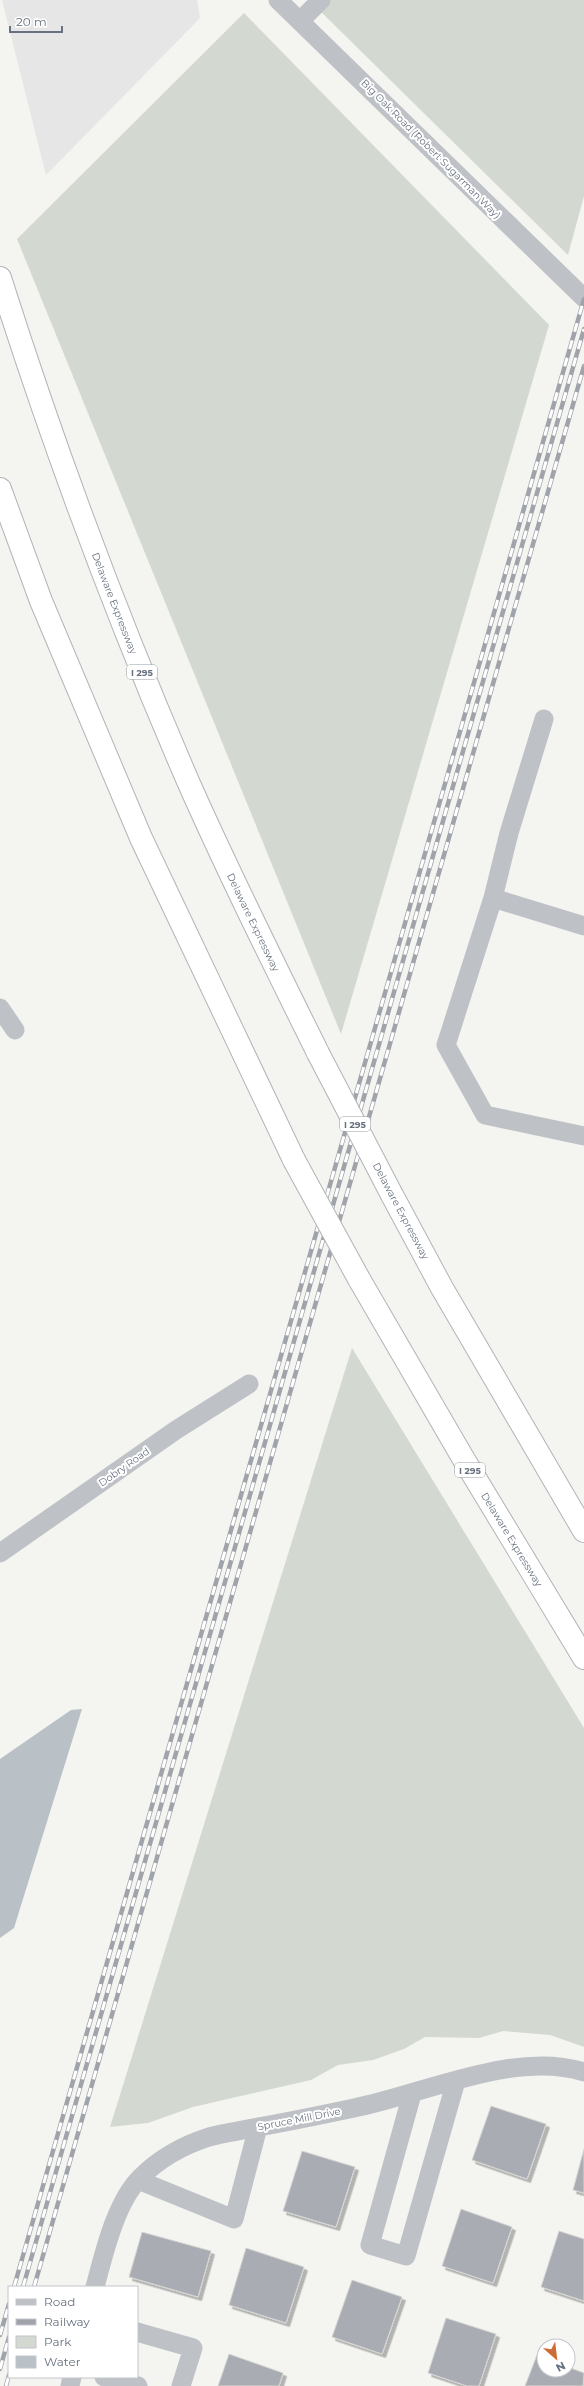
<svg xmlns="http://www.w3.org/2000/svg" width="584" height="2386" font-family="Montserrat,sans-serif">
<defs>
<filter id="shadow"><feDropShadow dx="3.5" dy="3.5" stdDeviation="0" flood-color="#0004"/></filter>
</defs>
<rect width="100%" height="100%" fill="#f4f4f1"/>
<!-- built -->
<path fill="#e5e6e5" d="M 2,0 L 197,0 L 200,18 L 46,175 Z"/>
<!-- green -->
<path fill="#d3d9d1" d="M 309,0 L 584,0 L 584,196 L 568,255 Z
M 244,13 L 549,325 L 341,1034 L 17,239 Z
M 352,1348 L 584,1728 L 584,2047 L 550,2035 L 503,2031 L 479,2038 L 425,2037 L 404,2049 L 373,2060 L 338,2065 L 311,2080 L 193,2107 L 148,2123 L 110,2127 Z"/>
<!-- water -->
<path fill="#b9c1c7" d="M 82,1709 L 14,1928 L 0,1938 L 0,1759 L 71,1710 Z"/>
<!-- building -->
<path fill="#a9adb3" stroke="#d6d6d4" filter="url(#shadow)" d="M 491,2106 L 546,2124 L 527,2179 L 472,2160 Z
M 584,2149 L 584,2193 L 573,2190 Z
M 302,2151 L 355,2167 L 336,2227 L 283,2211 Z
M 461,2209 L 512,2227 L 493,2283 L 442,2266 Z
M 559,2231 L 584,2239 L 584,2301 L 541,2287 Z
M 142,2232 L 211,2251 L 198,2297 L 129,2277 Z
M 246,2248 L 304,2267 L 286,2323 L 229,2305 Z
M 352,2280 L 402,2297 L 382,2354 L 332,2337 Z
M 446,2318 L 496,2334 L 479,2386 L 467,2386 L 428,2373 Z
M 229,2354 L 283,2373 L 279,2386 L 218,2386 Z
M 537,2355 L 544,2358 L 544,2370 L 568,2370 L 568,2367 L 584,2373 L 583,2386 L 525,2386 Z"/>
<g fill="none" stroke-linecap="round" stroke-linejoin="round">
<!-- highway casing -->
<g stroke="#b1b4b7" stroke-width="24">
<g id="highway">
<path id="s1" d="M 0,278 C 54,448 116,615 187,779 C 228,872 273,962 318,1053"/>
<path d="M 0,489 L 41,601 L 141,838 L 294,1160"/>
<path d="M 392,1195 L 442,1288 L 584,1531"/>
<path id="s2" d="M 359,1279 L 463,1458 L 584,1658"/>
</g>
</g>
<!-- minor -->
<path stroke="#bec1c5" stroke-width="19" d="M 278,0 L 584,298
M 301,20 L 321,0
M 493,898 L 509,833 L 544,719
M 584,926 L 493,898 L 446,1045 L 485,1115 L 584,1136
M 0,1008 L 15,1030
M 0,1553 L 176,1430 L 249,1384
M 412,2094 L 370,2245 L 406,2256 L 456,2081
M 138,2180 L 234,2219 L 258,2127
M 95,2287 C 104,2253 116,2201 141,2177 C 160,2158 184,2145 209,2137 C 223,2133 239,2131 253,2128 C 287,2122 321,2115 354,2108 C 424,2094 515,2050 584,2072
M 137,2332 L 193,2348 L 181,2386
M 104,2377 L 138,2386
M 70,2386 L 72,2377"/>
<!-- highway -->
<use href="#highway" stroke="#fff" stroke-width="22"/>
<!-- rail casing -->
<g stroke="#a0a4aa" stroke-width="4.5">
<path id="rail" d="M 14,2287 L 584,299
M 23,2287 L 584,329
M 34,2287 L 584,366
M 0,2335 L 9,2304
M 0,2369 L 9,2337
M 6,2386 L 9,2375"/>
</g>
<!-- rail -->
<use href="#rail" stroke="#fff" stroke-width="3" stroke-dasharray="9" stroke-linecap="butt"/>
<!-- highway-bridge casing -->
<g stroke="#b1b4b7" stroke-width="24" stroke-linecap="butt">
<path id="highway-bridge" d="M 318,1053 L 392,1195
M 294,1160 L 359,1279"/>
</g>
<!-- highway-bridge -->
<use href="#highway-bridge" stroke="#fff" stroke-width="22"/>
</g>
<g text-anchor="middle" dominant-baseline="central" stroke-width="4" stroke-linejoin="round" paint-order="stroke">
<!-- shield labels -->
<g fill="#fff" stroke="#959ca5" stroke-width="1">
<rect x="127" y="665" width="30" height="14" rx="3"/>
<rect x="340" y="1117" width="30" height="14" rx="3"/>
<rect x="455" y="1463" width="30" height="14" rx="3"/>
</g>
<g font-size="9" font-weight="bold" fill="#67717f">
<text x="142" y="672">I 295</text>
<text x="355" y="1124">I 295</text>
<text x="470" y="1470">I 295</text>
</g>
<!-- street labels -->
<g font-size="10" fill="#67717f" stroke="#fff">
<text transform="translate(431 149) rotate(45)">Big Oak Road (Robert Sugarman Way)</text>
<text stroke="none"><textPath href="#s1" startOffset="345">Delaware Expressway</textPath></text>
<text stroke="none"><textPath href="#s1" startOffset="693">Delaware Expressway</textPath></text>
<text transform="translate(401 1211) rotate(62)">Delaware Expressway</text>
<text transform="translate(124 1467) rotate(-35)">Dobry Road</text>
<text stroke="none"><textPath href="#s2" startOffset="302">Delaware Expressway</textPath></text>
<text transform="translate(299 2119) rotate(-11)">Spruce Mill Drive</text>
</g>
</g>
<!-- legend -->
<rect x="8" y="2286" width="130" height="92" fill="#ffffff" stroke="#c2c6cc"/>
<rect x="16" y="2299" width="20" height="6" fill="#bec1c5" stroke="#c2c6cc"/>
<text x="44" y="2306" font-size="12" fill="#67717f">Road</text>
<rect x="16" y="2319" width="20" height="6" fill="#a0a4aa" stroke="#c2c6cc"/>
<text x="44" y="2326" font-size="12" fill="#67717f">Railway</text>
<rect x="16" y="2336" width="20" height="12" fill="#d3d9d1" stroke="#c2c6cc"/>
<text x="44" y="2346" font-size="12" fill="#67717f">Park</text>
<rect x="16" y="2356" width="20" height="12" fill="#b9c1c7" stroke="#c2c6cc"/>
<text x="44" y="2366" font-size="12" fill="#67717f">Water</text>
<!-- north arrow -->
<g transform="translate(556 2358) rotate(152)"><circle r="19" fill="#ffffff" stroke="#c2c6cc"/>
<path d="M0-3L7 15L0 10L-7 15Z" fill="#cf6b37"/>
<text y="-6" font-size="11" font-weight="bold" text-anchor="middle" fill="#67717f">N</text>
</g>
<!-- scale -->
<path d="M10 26v6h52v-6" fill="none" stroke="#67717f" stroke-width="2"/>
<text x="16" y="26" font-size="12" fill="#67717f" stroke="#ffffff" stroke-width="3" paint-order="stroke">20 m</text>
</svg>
